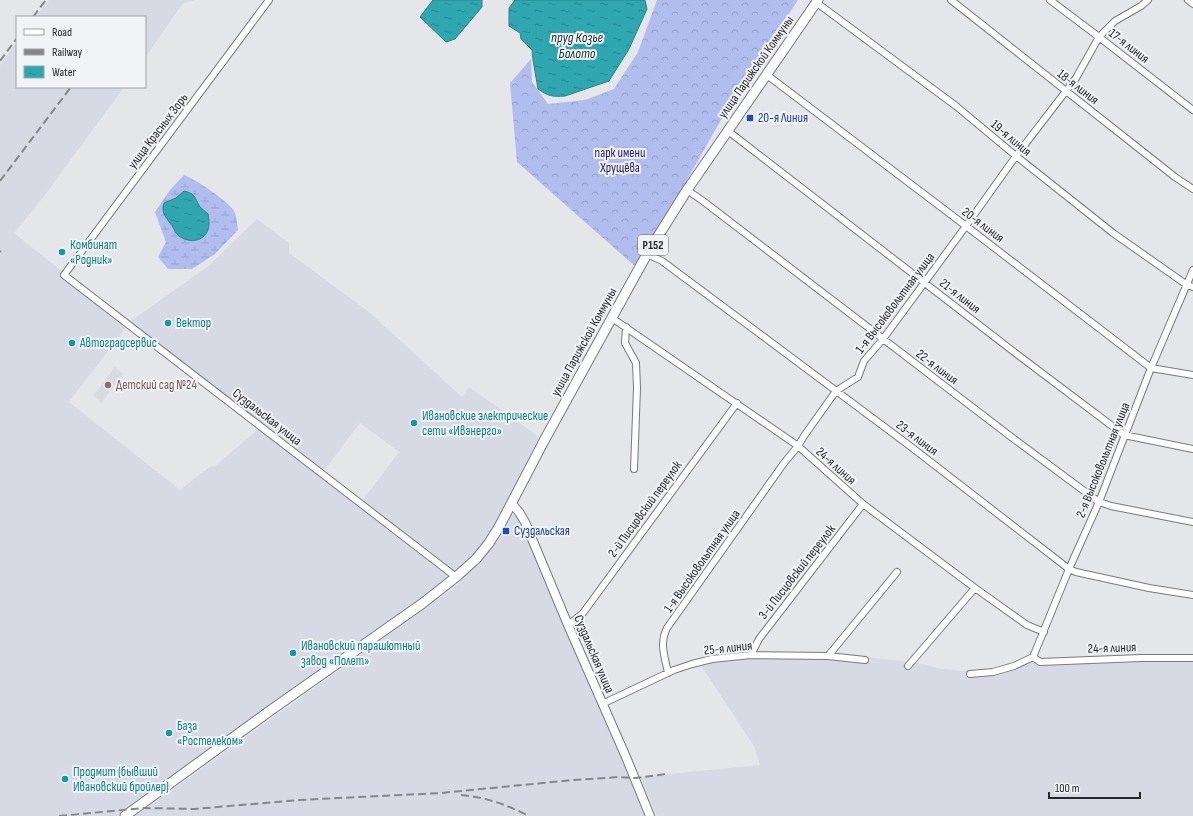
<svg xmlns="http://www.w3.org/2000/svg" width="1193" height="816" font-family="'Sofia Sans Condensed',sans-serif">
<defs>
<pattern id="forest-crowns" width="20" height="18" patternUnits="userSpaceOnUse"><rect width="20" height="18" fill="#b1bdef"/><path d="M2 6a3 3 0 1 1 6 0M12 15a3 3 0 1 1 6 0" fill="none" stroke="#98a2cd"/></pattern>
<pattern id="wetland-marsh" width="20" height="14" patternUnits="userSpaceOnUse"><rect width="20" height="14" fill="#b1bdef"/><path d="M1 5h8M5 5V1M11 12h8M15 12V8" fill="none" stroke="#98a2cd"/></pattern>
<pattern id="water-ripples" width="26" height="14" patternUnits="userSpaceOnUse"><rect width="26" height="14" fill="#2ea7b1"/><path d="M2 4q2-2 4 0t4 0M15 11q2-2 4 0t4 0" fill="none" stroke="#278890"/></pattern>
</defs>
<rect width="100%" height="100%" fill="#e5e6ea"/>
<!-- built -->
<path fill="#d7dae5" d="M 49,0 L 195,0 L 183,3 L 145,58 L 145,17 L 36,17 Z
M 17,42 L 17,87 L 124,87 L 45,195 L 14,233 L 63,272 L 62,278 L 127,326 L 69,402 L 180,490 L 211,466 L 214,467 L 258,429 L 450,578 L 121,816 L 0,816 L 0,65 Z
M 257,219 L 289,243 L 289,253 L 369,312 L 462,397 L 469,387 L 542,439 L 488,537 L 476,553 L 456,574 L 362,501 L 399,452 L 360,423 L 323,472 L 129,322 L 206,268 Z
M 115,367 L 123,374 L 101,403 L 93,396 Z
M 515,513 L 518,513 L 653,816 L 136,816 L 455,587 L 487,553 L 497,538 L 508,518 Z
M 762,651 L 839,654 L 875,658 L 919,663 L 937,668 L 961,671 L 994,671 L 1037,657 L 1059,662 L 1099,657 L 1170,654 L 1193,655 L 1193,816 L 657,816 L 640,777 L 760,765 L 754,746 L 698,661 L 711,656 Z"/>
<!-- forest -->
<path fill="url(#forest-crowns)" d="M 657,0 L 798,0 L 730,104 L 637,268 L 517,162 L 510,83 L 531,59 L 532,82 L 548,104 L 585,100 L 614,89 L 638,52 Z"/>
<!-- wetland -->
<path fill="url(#wetland-marsh)" d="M 184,175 C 195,179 228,201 234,211 C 237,216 237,224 238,230 L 215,254 L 192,269 L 168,269 L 158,257 L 166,242 L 155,212 L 170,190 Z"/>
<!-- water -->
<path fill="url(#water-ripples)" stroke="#2c8188" d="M 433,0 L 482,0 L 482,7 L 455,39 L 446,42 L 420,17 Z
M 515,0 L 645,0 L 647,9 L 629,49 L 609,81 L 565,96 C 552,97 548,96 538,89 L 533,60 L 532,50 L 521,39 L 520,33 L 509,26 L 509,8 Z
M 184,191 C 196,194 194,197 200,207 C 202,209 205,211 208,214 C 209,220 210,226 207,232 C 201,244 184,242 177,234 C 174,231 173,226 170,223 C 165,216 161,212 164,203 L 176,198 Z"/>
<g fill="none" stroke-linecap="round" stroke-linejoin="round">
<!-- minor casing -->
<g stroke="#797a7d" stroke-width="8">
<path id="minor" d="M 269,0 L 64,275 L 456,577
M 951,0 L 1175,177 L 1193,189
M 1050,0 L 1099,37 L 1193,110
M 1188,0 L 1193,4
M 817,3 L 956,106 L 1016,156 L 1113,233 L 1187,285 L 1193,287
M 767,75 L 966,226 L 1151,368 L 1193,375
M 728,131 L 1018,355 L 1124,435 L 1193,449
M 687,190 L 703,201 L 1010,436 L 1099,502 L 1111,506 L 1193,522
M 647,254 L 662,261 L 910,446 L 1069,569 L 1076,572 L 1149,588 L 1193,595
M 612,318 L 798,446 L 863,504 L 975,588 L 1027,625 L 1044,632
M 626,327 L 625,343 L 636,363 L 637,388 L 634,469
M 568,625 L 583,613 L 737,403
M 751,655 L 759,639 L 863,504
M 828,656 L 897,572
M 1033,657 L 1069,569 L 1099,502 L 1151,368 L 1193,270
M 1033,657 L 1040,662 L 1141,658 L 1193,658
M 908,666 L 975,588
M 668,673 C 665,657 659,644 667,628 L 784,463 L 798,446 L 804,436 L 836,391 L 858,377 L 864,361 L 883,339 L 966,226 L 1016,156 L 1076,78 L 1099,37 L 1115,21 L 1141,6 L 1148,0
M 970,674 L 993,672 L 1014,666 L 1033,657
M 602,704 L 674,670 L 692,664 L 712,659 L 751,655 L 828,656 L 865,660"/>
</g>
<!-- secondary casing -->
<g stroke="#797a7d" stroke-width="10">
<path id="secondary" d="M 512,504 L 519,512 L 525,522 L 568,625 L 626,757 L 650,816"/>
</g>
<!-- primary casing -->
<g stroke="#797a7d" stroke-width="11">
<path id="primary" d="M 125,816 L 271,710 L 423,603 L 456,577 L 476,559 L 489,543 L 499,527 L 545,439 L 647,254 L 687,190 L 818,0"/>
</g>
<!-- minor -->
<use href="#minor" stroke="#fff" stroke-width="6"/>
<!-- secondary -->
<use href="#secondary" stroke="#fff" stroke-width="8"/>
<!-- primary -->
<use href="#primary" stroke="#fff" stroke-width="9"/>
<!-- rail -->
<path stroke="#868689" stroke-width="2" stroke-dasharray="8 4" stroke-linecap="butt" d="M 33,17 L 46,0
M 0,61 L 17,38
M 0,181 L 71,87
M 0,252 L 1,251
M 461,795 C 486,797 507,805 529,816
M 59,816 L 144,808 L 195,809 L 299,800 L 441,793 L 573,780 L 619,777 L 635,778 L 666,774"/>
</g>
<!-- markers -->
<g fill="#1a4fb4" stroke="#f2f3f7" stroke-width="1.5">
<rect x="746" y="114" width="8" height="8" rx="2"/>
<rect x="502" y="527" width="8" height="8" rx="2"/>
</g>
<g fill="#0f9aa8" stroke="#f2f3f7" stroke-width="1.5">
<circle cx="62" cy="252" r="4"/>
<circle cx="168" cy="323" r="4"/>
<circle cx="72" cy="343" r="4"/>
<circle cx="414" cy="423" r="4"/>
<circle cx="293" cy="653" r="4"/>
<circle cx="169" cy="733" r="4"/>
<circle cx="65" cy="779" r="4"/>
</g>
<circle fill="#8d6e63" stroke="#f2f3f7" stroke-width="1.5" cx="108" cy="385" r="4"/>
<g text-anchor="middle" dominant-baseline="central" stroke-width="4" stroke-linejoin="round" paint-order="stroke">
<!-- shield labels -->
<rect fill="#f2f3f7" stroke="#646467" stroke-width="1" x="638" y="235" width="30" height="20" rx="3"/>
<g font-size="12" font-weight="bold" fill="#272729">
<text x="653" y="245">Р152</text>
</g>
<!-- street labels -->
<g font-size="13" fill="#272729" stroke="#f2f3f7">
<text transform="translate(1129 46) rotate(38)">17-я линия</text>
<text transform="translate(756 67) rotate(-55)">улица Парижской Коммуны</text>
<text transform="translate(1078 87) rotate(38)">18-я линия</text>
<text transform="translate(158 131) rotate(-53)">улица Красных Зорь</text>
<text transform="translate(1011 138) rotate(40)">19-я линия</text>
<text transform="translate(983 225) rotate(37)">20-я линия</text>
<text transform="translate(960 296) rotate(38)">21-я линия</text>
<text transform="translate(895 303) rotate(-53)">1-я Высоковольтная улица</text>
<text transform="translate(584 342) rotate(-61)">улица Парижской Коммуны</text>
<text transform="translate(937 367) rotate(37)">22-я линия</text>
<text transform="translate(267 417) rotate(38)">Суздальская улица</text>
<text transform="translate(917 438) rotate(37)">23-я линия</text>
<text transform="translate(1103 460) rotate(-68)">2-я Высоковольтная улица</text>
<text transform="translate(836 466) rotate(42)">24-я линия</text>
<text transform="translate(645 509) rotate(-54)">2-й Писцовский переулок</text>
<text transform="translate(702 561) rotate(-55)">1-я Высоковольтная улица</text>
<text transform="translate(797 572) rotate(-52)">3-й Писцовский переулок</text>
<text transform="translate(728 648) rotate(-6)">25-я линия</text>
<text transform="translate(1112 648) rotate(-2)">24-я линия</text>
<text transform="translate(594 654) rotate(67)">Суздальская улица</text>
</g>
<!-- transit labels -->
<g font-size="13" fill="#164399" stroke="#f2f3f7" text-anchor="start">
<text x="758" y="118">20-я Линия</text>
<text x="514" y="531">Суздальская</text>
</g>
<!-- park labels -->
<g font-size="13" fill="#1c1d6c" stroke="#f2f3f7">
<text x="620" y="153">парк имени<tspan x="620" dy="15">Хрущёва</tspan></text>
</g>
<!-- culture labels -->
<g font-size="13" fill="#0d838f" stroke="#f2f3f7" text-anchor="start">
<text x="70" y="245">Комбинат<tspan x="70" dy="15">«Родник»</tspan></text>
<text x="176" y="323">Вектор</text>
<text x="80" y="343">Автоградсервис</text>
<text x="422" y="416">Ивановские электрические<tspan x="422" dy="15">сети «Ивэнерго»</tspan></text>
<text x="301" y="646">Ивановский парашютный<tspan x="301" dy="15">завод «Полет»</tspan></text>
<text x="177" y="726">База<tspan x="177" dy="15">«Ростелеком»</tspan></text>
<text x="73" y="772">Продмит (бывший<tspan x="73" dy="15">Ивановский бройлер)</tspan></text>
</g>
<!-- education labels -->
<g font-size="13" fill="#785e54" stroke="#f2f3f7" text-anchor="start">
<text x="116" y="385">Детский сад №24</text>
</g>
<!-- water labels -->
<g font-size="14" font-style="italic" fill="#1b3032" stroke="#f2f3f7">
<text x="577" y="37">пруд Козье<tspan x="577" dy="16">Болото</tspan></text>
</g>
</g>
<!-- legend -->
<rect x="16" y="16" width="130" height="72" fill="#f2f3f7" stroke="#a1a1a5"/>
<rect x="24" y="29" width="20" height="6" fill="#ffffff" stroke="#a1a1a5"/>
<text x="52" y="36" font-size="12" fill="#272729">Road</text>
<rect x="24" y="49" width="20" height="6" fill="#868689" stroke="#a1a1a5"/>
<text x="52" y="56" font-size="12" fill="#272729">Railway</text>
<rect x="24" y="66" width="20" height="12" fill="url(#water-ripples)" stroke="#a1a1a5"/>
<text x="52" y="76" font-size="12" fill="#272729">Water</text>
<!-- scale -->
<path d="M1049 792v6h91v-6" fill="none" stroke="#272729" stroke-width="2"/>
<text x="1055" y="792" font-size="12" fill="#272729" stroke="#f2f3f7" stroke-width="3" paint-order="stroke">100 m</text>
</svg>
